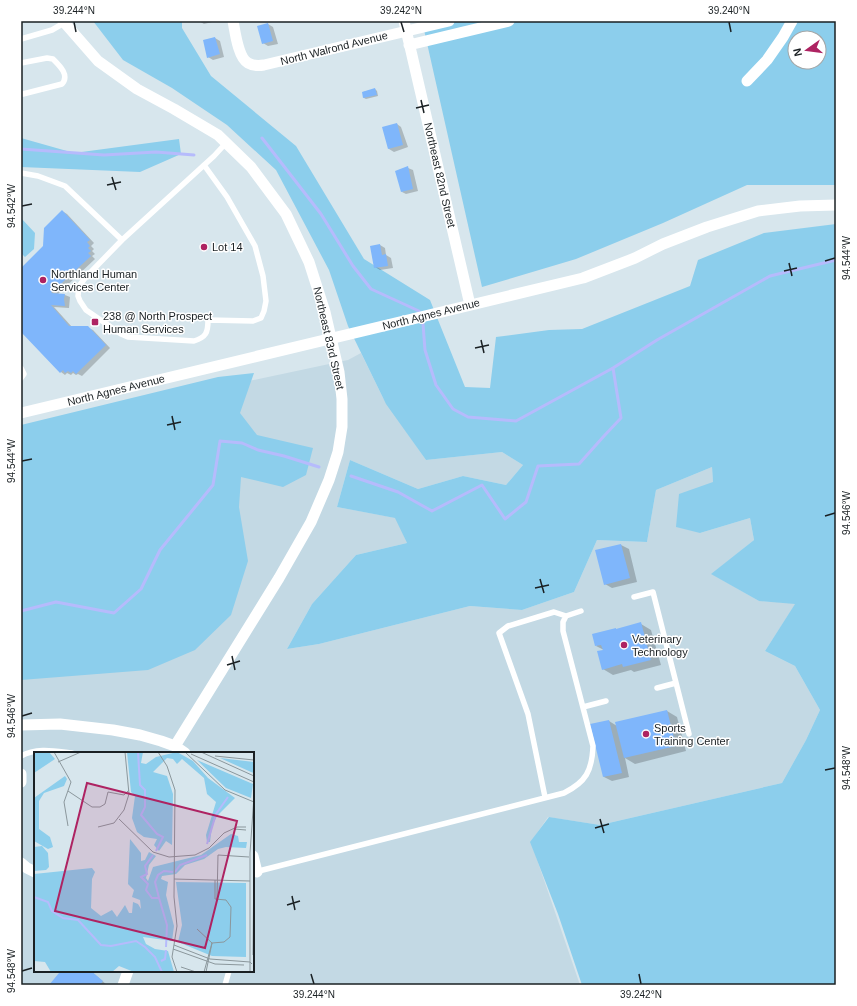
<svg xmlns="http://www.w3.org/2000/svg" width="857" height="1006" font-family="Helvetica,sans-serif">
<rect width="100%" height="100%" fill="#d7e6ed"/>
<!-- built -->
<path fill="#c3d9e4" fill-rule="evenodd" d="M 361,353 L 383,398 L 426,460 L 502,452 L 523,465 L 506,485 L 463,476 L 418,489 L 350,460 L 337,507 L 396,518 L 407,543 L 356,555 L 312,604 L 287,649 L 319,644 L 470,606 L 522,610 L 574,592 L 597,540 L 647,542 L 656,490 L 712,467 L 713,482 L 700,533 L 750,518 L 754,540 L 712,574 L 759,601 L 796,603 L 765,651 L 795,666 L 820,710 L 806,740 L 782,783 L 600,825 L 548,817 L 531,842 L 580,985 L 21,985 L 21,442 L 244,382 L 348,360 ZM 35,753 L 253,753 L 253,971 L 35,971 Z"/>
<!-- green -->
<path fill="#8cceec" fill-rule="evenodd" d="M 93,21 L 182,21 L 182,28 L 211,76 L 296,146 L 364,259 L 430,300 L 465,387 L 490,388 L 496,337 L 549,330 L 582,329 L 690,286 L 698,260 L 764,233 L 836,224 L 836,985 L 582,985 L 558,914 L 530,842 L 549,817 L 600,825 L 782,783 L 806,740 L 820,710 L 795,666 L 765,651 L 795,604 L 759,601 L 711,574 L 754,540 L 750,518 L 700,533 L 676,527 L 679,494 L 713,482 L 712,467 L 656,490 L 647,542 L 597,540 L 574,592 L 522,610 L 470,606 L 319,644 L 287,649 L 312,604 L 356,555 L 407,543 L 395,518 L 337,507 L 350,460 L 418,489 L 463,476 L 506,485 L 523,465 L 502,452 L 426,460 L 386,404 L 348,326 L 329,270 L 276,170 L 227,125 L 172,88 L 123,60 Z
M 422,21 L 836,21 L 836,185 L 747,185 L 663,223 L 576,259 L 482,287 ZM 795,38 L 819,38 L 819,62 L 795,62 Z
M 21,138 L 74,153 L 179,139 L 181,154 L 140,172 L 21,167 Z
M 21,218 L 35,233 L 34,249 L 25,257 L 21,253 Z
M 254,373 L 240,413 L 257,435 L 313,448 L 306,475 L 283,487 L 241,477 L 239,507 L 248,561 L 231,615 L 195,650 L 148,670 L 21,680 L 21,425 L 218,377 Z"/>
<!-- shadow -->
<path fill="#0003" d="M 199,21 L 216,21 L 204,24 Z
M 268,24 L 273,27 L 278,44 L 268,46 L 263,43 Z
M 215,38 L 220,41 L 224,57 L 213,60 L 208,57 Z
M 375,89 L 377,91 L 378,96 L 366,99 L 364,98 L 363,92 Z
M 397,124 L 401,127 L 408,147 L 394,152 L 389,149 L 383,128 Z
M 408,168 L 413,170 L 418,191 L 406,194 L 402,192 Z
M 62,211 L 67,214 L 94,243 L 91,246 L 94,249 L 92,251 L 95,254 L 92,256 L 95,259 L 58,294 L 65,295 L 70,297 L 69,308 L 54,307 L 72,327 L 87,327 L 93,330 L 110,348 L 82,376 L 78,374 L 76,375 L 73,373 L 71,375 L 67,373 L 65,375 L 61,372 L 21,331 L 21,269 L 44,247 Z
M 380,245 L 385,248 L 386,255 L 391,258 L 393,268 L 380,270 L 375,267 Z
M 621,545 L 629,549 L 637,582 L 612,588 L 605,584 Z
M 641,624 L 651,630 L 661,665 L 634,672 L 631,670 L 613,675 L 603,669 L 604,650 L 596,646 L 615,629 L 617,630 Z
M 667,711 L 677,717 L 686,751 L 635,764 L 625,758 L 629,777 L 612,781 L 604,777 L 609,721 L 617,726 Z
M 58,971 L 91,971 L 107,985 L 51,985 L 60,973 Z"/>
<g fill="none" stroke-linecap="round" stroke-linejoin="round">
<!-- stream -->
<path stroke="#b6bbfc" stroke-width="3" d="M 262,138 L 321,214 L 353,266 L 371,289 L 419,311
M 21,149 L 104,155 L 156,152 L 194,155
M 423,324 L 425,350 L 436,385 L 453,409 L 468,417 L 516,421 L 613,368
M 351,476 L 398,492 L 432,511 L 482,485 L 505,519 L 526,502 L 538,466 L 579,464 L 604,436 L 621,418 L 613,368 L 657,340 L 770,276 L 836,260
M 21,611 L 56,602 L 114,613 L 141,589 L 160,550 L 213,485 L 220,441 L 242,443 L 258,450 L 284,456 L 319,467"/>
</g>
<!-- building -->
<path fill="#7fb6fb" d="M 268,23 L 273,41 L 262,44 L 257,26 Z
M 215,37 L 220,54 L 207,58 L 203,40 Z
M 375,88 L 377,95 L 363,98 L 362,92 Z
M 397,123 L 403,145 L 388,149 L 382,127 Z
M 408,166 L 413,189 L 401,192 L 395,171 Z
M 62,210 L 90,240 L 87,242 L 90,246 L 88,248 L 91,251 L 88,253 L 91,256 L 51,293 L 65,294 L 64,299 L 65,306 L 51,305 L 69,326 L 88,326 L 106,345 L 76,374 L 73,371 L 71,373 L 68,371 L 65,373 L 63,370 L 60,373 L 21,332 L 21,268 L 43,246 L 44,228 Z
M 380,244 L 382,255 L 386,254 L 388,266 L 374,268 L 370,246 Z
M 621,544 L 630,578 L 604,585 L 595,550 Z
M 641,622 L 651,660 L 623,667 L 622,664 L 602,670 L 597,651 L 603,650 L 601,645 L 595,646 L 592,634 L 616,628 L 616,629 Z
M 667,710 L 676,746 L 624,758 L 615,722 Z
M 609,720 L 622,773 L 603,777 L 590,724 Z
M 57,971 L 91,971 L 103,981 L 100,985 L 49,985 L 59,973 Z"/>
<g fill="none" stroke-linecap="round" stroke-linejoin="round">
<!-- lane -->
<path stroke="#fff" stroke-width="5.5" d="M 21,39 L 52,30 L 64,23
M 21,63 L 47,58 L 53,59 C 59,65 70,75 62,84 L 23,94 L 21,93
M 204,165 L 227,197 L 255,246 L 263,276 L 266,301 L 264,311 L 261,318 L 253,321 L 208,320 C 208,333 206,337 194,341 L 128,337 L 121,334 L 86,310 L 80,301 L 78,296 L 79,286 L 85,278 L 122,240 L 214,156 L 226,143
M 21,173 L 38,176 L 65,186 L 122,240
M 21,368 L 24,374 L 21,378
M 634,597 L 653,592 L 689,734
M 657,688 L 676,683
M 583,707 L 606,701
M 21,756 C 37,747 55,751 72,753
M 545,797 L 528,714 L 499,633 L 508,626 L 554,612 L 566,616
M 255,872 L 564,793 C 586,782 592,771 593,746 L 563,631 L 563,622 L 566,616 L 581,611
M 225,985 L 229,971"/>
<!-- street -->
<path stroke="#fff" stroke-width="11" d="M 63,21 L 98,61 L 137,89 L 174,109 L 218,135 L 251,167 L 286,214 L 309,262 L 325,312 L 331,338 L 339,372 L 342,399 L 342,427 L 338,452 L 329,480 L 311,522 L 279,578 L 175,746
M 233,21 C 235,31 238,58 248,63 C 253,66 258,66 264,65 L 449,21
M 404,21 L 470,305
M 409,45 L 509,21
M 747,81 L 767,60 L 783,37 L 792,21
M 21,413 L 583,278 L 635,258 L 663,244 L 707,227 L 758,211 L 800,206 L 836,205
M 21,725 L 60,724 L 113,730 L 140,735 L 161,741 L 175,746 L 185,753
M 21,774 L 21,782
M 253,856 L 257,872
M 21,863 L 27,868 L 35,872
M 123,985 L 128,971"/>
</g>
<!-- ticks -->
<path fill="none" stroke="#1a2023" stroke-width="1.5" d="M 74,22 L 76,32M 401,22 L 404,32M 729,22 L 731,32M 421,100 L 424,113M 416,108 L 429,105M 112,177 L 116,190M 107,185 L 121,182M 22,206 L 32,204M 825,261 L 835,258M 789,263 L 792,276M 784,271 L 797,268M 481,340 L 484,353M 475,348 L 489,345M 172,416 L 175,430M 167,425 L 181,422M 22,461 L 32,459M 825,516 L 835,513M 540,579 L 544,593M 535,588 L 549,585M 232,656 L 235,670M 227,665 L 240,661M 22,716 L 32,713M 825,770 L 835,768M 600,819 L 604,833M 595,828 L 609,824M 292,896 L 295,910M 287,905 L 300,901M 22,971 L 32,968M 311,974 L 314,984M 639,974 L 641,984"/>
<!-- markers -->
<g fill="#ae2362" stroke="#fff" stroke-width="1.5">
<circle cx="204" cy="247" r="4"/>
<circle cx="43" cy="280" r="4"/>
<rect x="91" y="318" width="8" height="8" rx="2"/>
<circle cx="624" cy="645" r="4"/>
<circle cx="646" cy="734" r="4"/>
</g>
<g text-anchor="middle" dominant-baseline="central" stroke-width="3" stroke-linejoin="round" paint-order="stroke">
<!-- street labels -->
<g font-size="11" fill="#1a2023" stroke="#fff">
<text transform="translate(334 48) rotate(-14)">North Walrond Avenue</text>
<text transform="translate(440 175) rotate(77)">Northeast 82nd Street</text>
<text transform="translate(431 314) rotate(-14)">North Agnes Avenue</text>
<text transform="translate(329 338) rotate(77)">Northeast 83rd Street</text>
<text transform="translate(116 390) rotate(-14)">North Agnes Avenue</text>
</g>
<!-- poi labels -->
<g font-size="11" fill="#1a2023" stroke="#fff" text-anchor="start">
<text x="212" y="247">Lot 14</text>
<text x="51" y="274">Northland Human<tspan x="51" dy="13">Services Center</tspan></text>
<text x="103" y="316">238 @ North Prospect<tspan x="103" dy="13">Human Services</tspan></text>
<text x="632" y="639">Veterinary<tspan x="632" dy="13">Technology</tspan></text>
<text x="654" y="728">Sports<tspan x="654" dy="13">Training Center</tspan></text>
</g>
</g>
<!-- overview -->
<g transform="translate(34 752)">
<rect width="220" height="220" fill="#d7e6ed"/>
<path d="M 0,0 L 15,0 L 21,7 L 0,21 ZM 93,0 L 109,0 L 107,11 L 112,12 L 122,5 L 143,0 L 159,9 L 174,26 L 201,46 L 183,64 L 178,74 L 176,90 L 173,90 L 172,83 L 182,50 L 173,42 L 170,26 L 148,7 L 143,12 L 139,7 L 133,6 L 119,20 L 133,24 L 139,42 L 138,93 L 132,89 L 125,99 L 120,93 L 123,87 L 110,85 L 103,80 L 98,66 L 101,44 L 97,40 ZM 186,6 L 220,10 L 220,21 L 217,20 ZM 163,8 L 219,32 L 217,46 L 192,36 ZM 31,24 L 33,27 L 30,34 L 10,41 L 5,49 L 5,77 L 16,85 L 19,95 L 14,97 L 0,89 L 0,46 ZM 197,82 L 204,84 L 205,90 L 213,90 L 212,96 L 192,95 L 184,97 L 170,107 L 151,113 L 142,122 L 128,124 L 127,127 L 134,130 L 132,143 L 140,174 L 138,189 L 109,185 L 112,192 L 121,197 L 134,199 L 140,220 L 100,220 L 85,214 L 78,220 L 17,220 L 11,210 L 0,209 L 0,122 L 58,116 L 61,120 L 58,127 L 57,156 L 67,164 L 78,158 L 83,165 L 91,153 L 95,161 L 98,161 L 99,150 L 104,152 L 107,157 L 106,148 L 98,145 L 100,138 L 94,132 L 96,87 L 107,101 L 107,109 L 111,108 L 115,100 L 122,104 L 115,113 L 112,126 L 114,129 L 119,115 L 167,103 ZM 8,94 L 14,101 L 15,115 L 12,118 L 0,119 L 0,95 ZM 142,130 L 212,131 L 212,205 L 178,204 L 144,190 L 148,173 Z" fill="#8cceec"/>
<path fill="none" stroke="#b6bbfc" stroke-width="2" d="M 104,0 L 106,33 L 111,38 L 111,55 L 107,63 L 123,82 L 129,85 L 122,99M 173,92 L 182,62 L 194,45M 119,103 L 111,114 L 113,122 L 107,125 L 114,132 L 112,138 L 118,146 L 125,146 L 133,173 L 132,195M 141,120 L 146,113 L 173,103M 0,145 L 14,150 L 18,159 L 29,166 L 44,168 L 67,193 L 77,194 L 102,189 L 111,195 L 121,205 L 128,220M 125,146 L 121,130 L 124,123 L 130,119 L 139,120M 127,209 L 131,207 L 132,198"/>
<path fill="none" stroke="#8b979c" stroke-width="1" d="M 20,0 L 37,30 L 30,50 L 34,74M 124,0 L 133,14 L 141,38 L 140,145 L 143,174 L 138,205 L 143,220M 151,0 L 191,38 L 220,50M 167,0 L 220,24M 157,2 L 220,30M 181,4 L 220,8M 24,10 L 47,0M 34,39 L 58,55 L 66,55 L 71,52 L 74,40 L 90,43 L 95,38M 85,67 L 119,100 L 135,105 L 161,103 L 175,96 L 190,81 L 203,75 L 212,75M 64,75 L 80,71 L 90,58 L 95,42 L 91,0M 200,77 L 212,78M 140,127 L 216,129M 183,147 L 184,103 L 215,105M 163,177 L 178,191 L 190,190 L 196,185 L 197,155 L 192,148 L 181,147 L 181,128M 140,193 L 176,207 L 216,210 L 218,212M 139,197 L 181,212 L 210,213M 219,203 L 220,98M 147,215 L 162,220M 170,220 L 178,191M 172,220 L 178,191M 216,220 L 216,101 L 220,44"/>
<path fill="#ae2362" fill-opacity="0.15" stroke="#ae2362" stroke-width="2" d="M 53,31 L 203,69 L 171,196 L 21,159 Z"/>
<rect width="220" height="220" fill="none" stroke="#1a2023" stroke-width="2"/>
</g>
<!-- border -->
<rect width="857" height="1006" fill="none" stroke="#ffffff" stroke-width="44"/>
<!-- north arrow -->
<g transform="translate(807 50) rotate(256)"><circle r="19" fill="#ffffff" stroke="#a3a6a7"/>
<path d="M0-3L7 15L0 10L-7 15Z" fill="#ae2362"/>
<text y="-6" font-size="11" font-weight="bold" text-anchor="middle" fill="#1a2023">N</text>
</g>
<rect x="22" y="22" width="813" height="962" fill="none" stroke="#1a2023" stroke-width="1.5"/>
<g font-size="10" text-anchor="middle" fill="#1a2023">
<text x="74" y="14">39.244°N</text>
<text x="401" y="14">39.242°N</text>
<text x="729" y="14">39.240°N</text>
<text transform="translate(11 206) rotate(-90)" y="4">94.542°W</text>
<text transform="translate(846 258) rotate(-90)" y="4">94.544°W</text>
<text transform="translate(11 461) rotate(-90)" y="4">94.544°W</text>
<text transform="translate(846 513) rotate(-90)" y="4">94.546°W</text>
<text transform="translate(11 716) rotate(-90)" y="4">94.546°W</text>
<text transform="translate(846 768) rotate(-90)" y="4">94.548°W</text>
<text transform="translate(11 971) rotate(-90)" y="4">94.548°W</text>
<text x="314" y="998">39.244°N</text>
<text x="641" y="998">39.242°N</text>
</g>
</svg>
